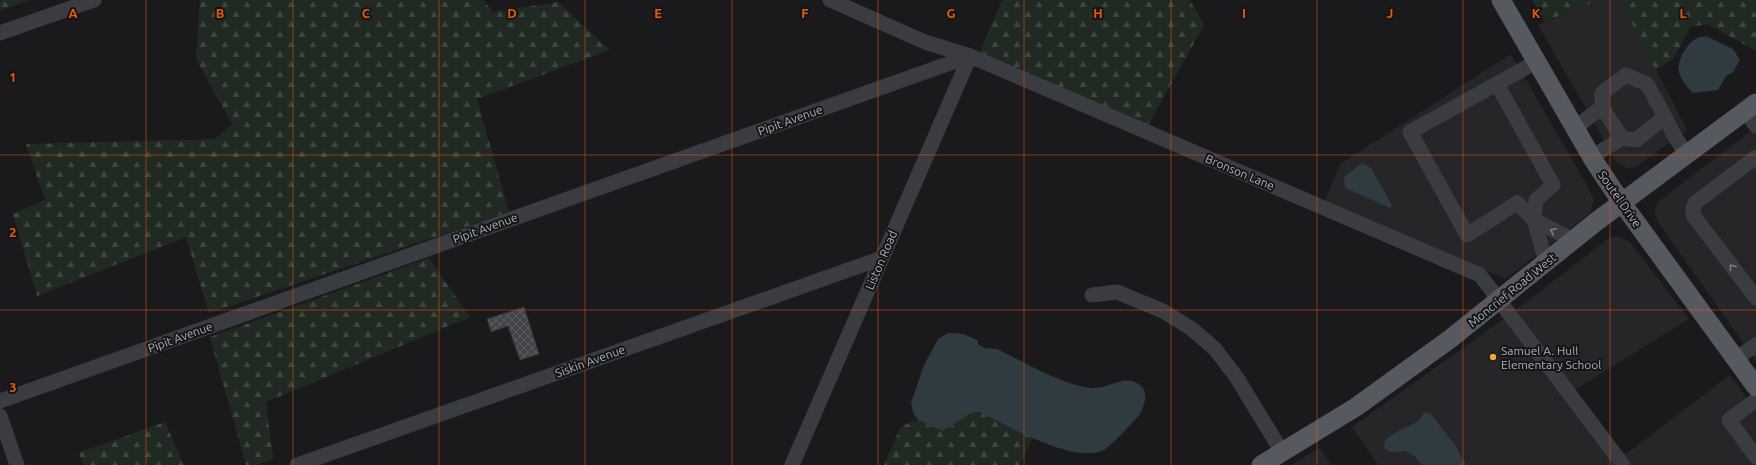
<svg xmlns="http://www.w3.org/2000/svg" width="1756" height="465" font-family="Ubuntu,sans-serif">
<defs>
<pattern id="forest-firs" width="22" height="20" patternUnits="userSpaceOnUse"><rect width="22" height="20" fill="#212a22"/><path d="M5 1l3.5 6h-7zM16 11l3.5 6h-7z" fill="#3f4640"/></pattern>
<pattern id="building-cross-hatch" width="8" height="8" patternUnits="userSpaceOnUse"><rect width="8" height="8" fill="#444549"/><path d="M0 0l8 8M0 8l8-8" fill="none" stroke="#5c5d61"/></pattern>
</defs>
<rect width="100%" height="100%" fill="#1a1a1c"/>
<!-- built -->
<path fill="#262629" d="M 1598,0 L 1620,0 L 1687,130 L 1636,167 L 1627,168 L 1617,163 L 1538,25 Z
M 1511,54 L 1588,187 L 1594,199 L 1591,211 L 1589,214 L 1506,279 L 1325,201 L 1340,164 Z
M 1756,127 L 1756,361 L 1658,222 L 1654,212 L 1659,201 Z
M 1617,236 L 1630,242 L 1689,319 L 1565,396 L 1614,463 L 1730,375 L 1756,411 L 1756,465 L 1378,465 L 1352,427 L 1505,318 L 1608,239 Z
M 1320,448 L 1331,465 L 1291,465 Z"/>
<!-- forest -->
<path fill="url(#forest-firs)" d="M 0,0 L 30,0 L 0,10 Z
M 200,0 L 483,0 L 493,12 L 558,2 L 610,50 L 477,99 L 509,212 L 209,313 L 186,237 L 37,296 L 13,214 L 45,200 L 26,144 L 215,139 L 232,124 L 196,59 Z
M 1002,0 L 1190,0 L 1204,25 L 1148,125 L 979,54 Z
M 1532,0 L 1598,0 L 1544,22 Z
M 1620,0 L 1756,0 L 1756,51 L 1708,24 L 1690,27 L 1674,58 L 1656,70 Z
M 429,258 L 470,317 L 266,402 L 273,459 L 256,465 L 246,465 L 210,337 Z
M 979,412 L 1033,437 L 1020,465 L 884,465 L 901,426 L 918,420 L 943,431 L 971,413 Z
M 165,422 L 184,465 L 83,465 L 79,453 Z"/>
<!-- water -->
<path fill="#2f3a41" d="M 1706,36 L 1733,49 L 1740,60 L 1733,72 L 1726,76 L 1718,90 L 1693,93 C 1687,87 1681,80 1679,72 C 1676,62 1686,45 1694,40 C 1698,37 1702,37 1706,36 Z
M 1362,163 L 1371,168 L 1392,205 L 1390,208 L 1345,188 L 1344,177 Z
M 948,333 L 963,334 L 977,340 L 979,345 L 985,348 L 997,349 C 1025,362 1062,385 1092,388 C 1109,389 1126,372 1141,386 C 1149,393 1144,406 1140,414 C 1136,419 1109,448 1104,450 C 1074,465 1008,425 979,412 L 971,413 L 943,431 L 918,420 L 913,412 L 911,403 L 924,365 L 938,339 Z
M 1424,412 L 1430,413 L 1455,445 L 1466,465 L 1423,465 C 1419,461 1414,455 1408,452 C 1400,448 1392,457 1384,448 L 1385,440 C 1389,437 1393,434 1398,431 C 1409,425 1419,424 1424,412 Z"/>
<!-- building -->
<path fill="url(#building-cross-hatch)" stroke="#343438" d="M 524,307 L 539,354 L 520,360 L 508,326 L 491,332 L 487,319 Z"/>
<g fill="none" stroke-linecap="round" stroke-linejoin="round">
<!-- minor -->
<path stroke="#3a3c41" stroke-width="15" d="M 830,0 L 925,42 L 970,56 L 1480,275 L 1623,465
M 0,33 L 94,0
M 1536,62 L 1410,132 L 1467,235 L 1517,203 L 1534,220 L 1573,240
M 1497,84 L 1553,185 L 1536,200 L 1534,220 L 1546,262
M 1602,107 L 1602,93 L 1626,75 L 1647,84 L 1665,117
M 1745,111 L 1756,126
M 1575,128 L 1602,107 L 1622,138 L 1592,157
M 1622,138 L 1636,140 L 1665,117 L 1675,137 L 1687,155
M 1756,157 L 1695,203 L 1693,209 L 1693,215 L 1756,298
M 1092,295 L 1117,292 L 1163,311 L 1192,329 L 1215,349 L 1237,378 L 1282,452
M 1735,359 L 1756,345
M 1756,400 L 1729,420 L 1756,457
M 0,401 L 970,56
M 0,416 L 17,465
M 297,465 L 882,258
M 792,465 L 970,56"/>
<!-- major -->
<path stroke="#565960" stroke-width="19" d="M 1501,0 L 1594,161 L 1622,203 L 1756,387
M 1261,465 L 1356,407 L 1450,339 L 1597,221 L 1756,103"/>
</g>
<!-- one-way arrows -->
<defs><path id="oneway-chevron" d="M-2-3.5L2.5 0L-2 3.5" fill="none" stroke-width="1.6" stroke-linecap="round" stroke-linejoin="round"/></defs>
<g stroke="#797d85">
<use href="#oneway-chevron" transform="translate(1553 231) rotate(-153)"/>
<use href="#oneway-chevron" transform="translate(1732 267) rotate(-127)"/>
</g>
<!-- grid -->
<path fill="none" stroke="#e8590c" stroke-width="1" stroke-opacity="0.55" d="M 146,0 L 146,465M 293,0 L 293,465M 439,0 L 439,465M 585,0 L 585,465M 732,0 L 732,465M 878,0 L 878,465M 1024,0 L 1024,465M 1171,0 L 1171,465M 1317,0 L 1317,465M 1463,0 L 1463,465M 1610,0 L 1610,465M 0,155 L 1756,155M 0,310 L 1756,310"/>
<!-- markers -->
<circle fill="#f6a438" stroke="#151517" stroke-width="1.5" cx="1493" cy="357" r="4"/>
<g text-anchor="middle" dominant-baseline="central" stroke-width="4" stroke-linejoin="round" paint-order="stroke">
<!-- street labels -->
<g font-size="12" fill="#acb2bc" stroke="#151517">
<text transform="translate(790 120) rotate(-20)">Pipit Avenue</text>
<text transform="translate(1240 172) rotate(23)">Bronson Lane</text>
<text transform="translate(1620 199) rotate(55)">Soutel Drive</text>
<text transform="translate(485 228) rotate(-20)">Pipit Avenue</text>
<text transform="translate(881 260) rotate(-67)">Liston Road</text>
<text transform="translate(1512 290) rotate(-39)">Moncrief Road West</text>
<text transform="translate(180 337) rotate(-20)">Pipit Avenue</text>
<text transform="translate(590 361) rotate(-20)">Siskin Avenue</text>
</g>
<!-- poi labels -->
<g font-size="12" fill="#acb2bc" stroke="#151517" text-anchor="start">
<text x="1501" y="350">Samuel A. Hull<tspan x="1501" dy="14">Elementary School</tspan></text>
</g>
</g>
<g font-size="13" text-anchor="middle" font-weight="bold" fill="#e8590c" stroke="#151517" stroke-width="4" stroke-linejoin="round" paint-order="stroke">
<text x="73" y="18">A</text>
<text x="220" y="18">B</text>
<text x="366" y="18">C</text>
<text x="512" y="18">D</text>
<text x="658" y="18">E</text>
<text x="805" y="18">F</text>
<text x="951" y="18">G</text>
<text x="1098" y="18">H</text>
<text x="1244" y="18">I</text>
<text x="1390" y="18">J</text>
<text x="1536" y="18">K</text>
<text x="1683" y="18">L</text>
<text x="13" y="82">1</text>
<text x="13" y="237">2</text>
<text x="13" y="392">3</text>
</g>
</svg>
